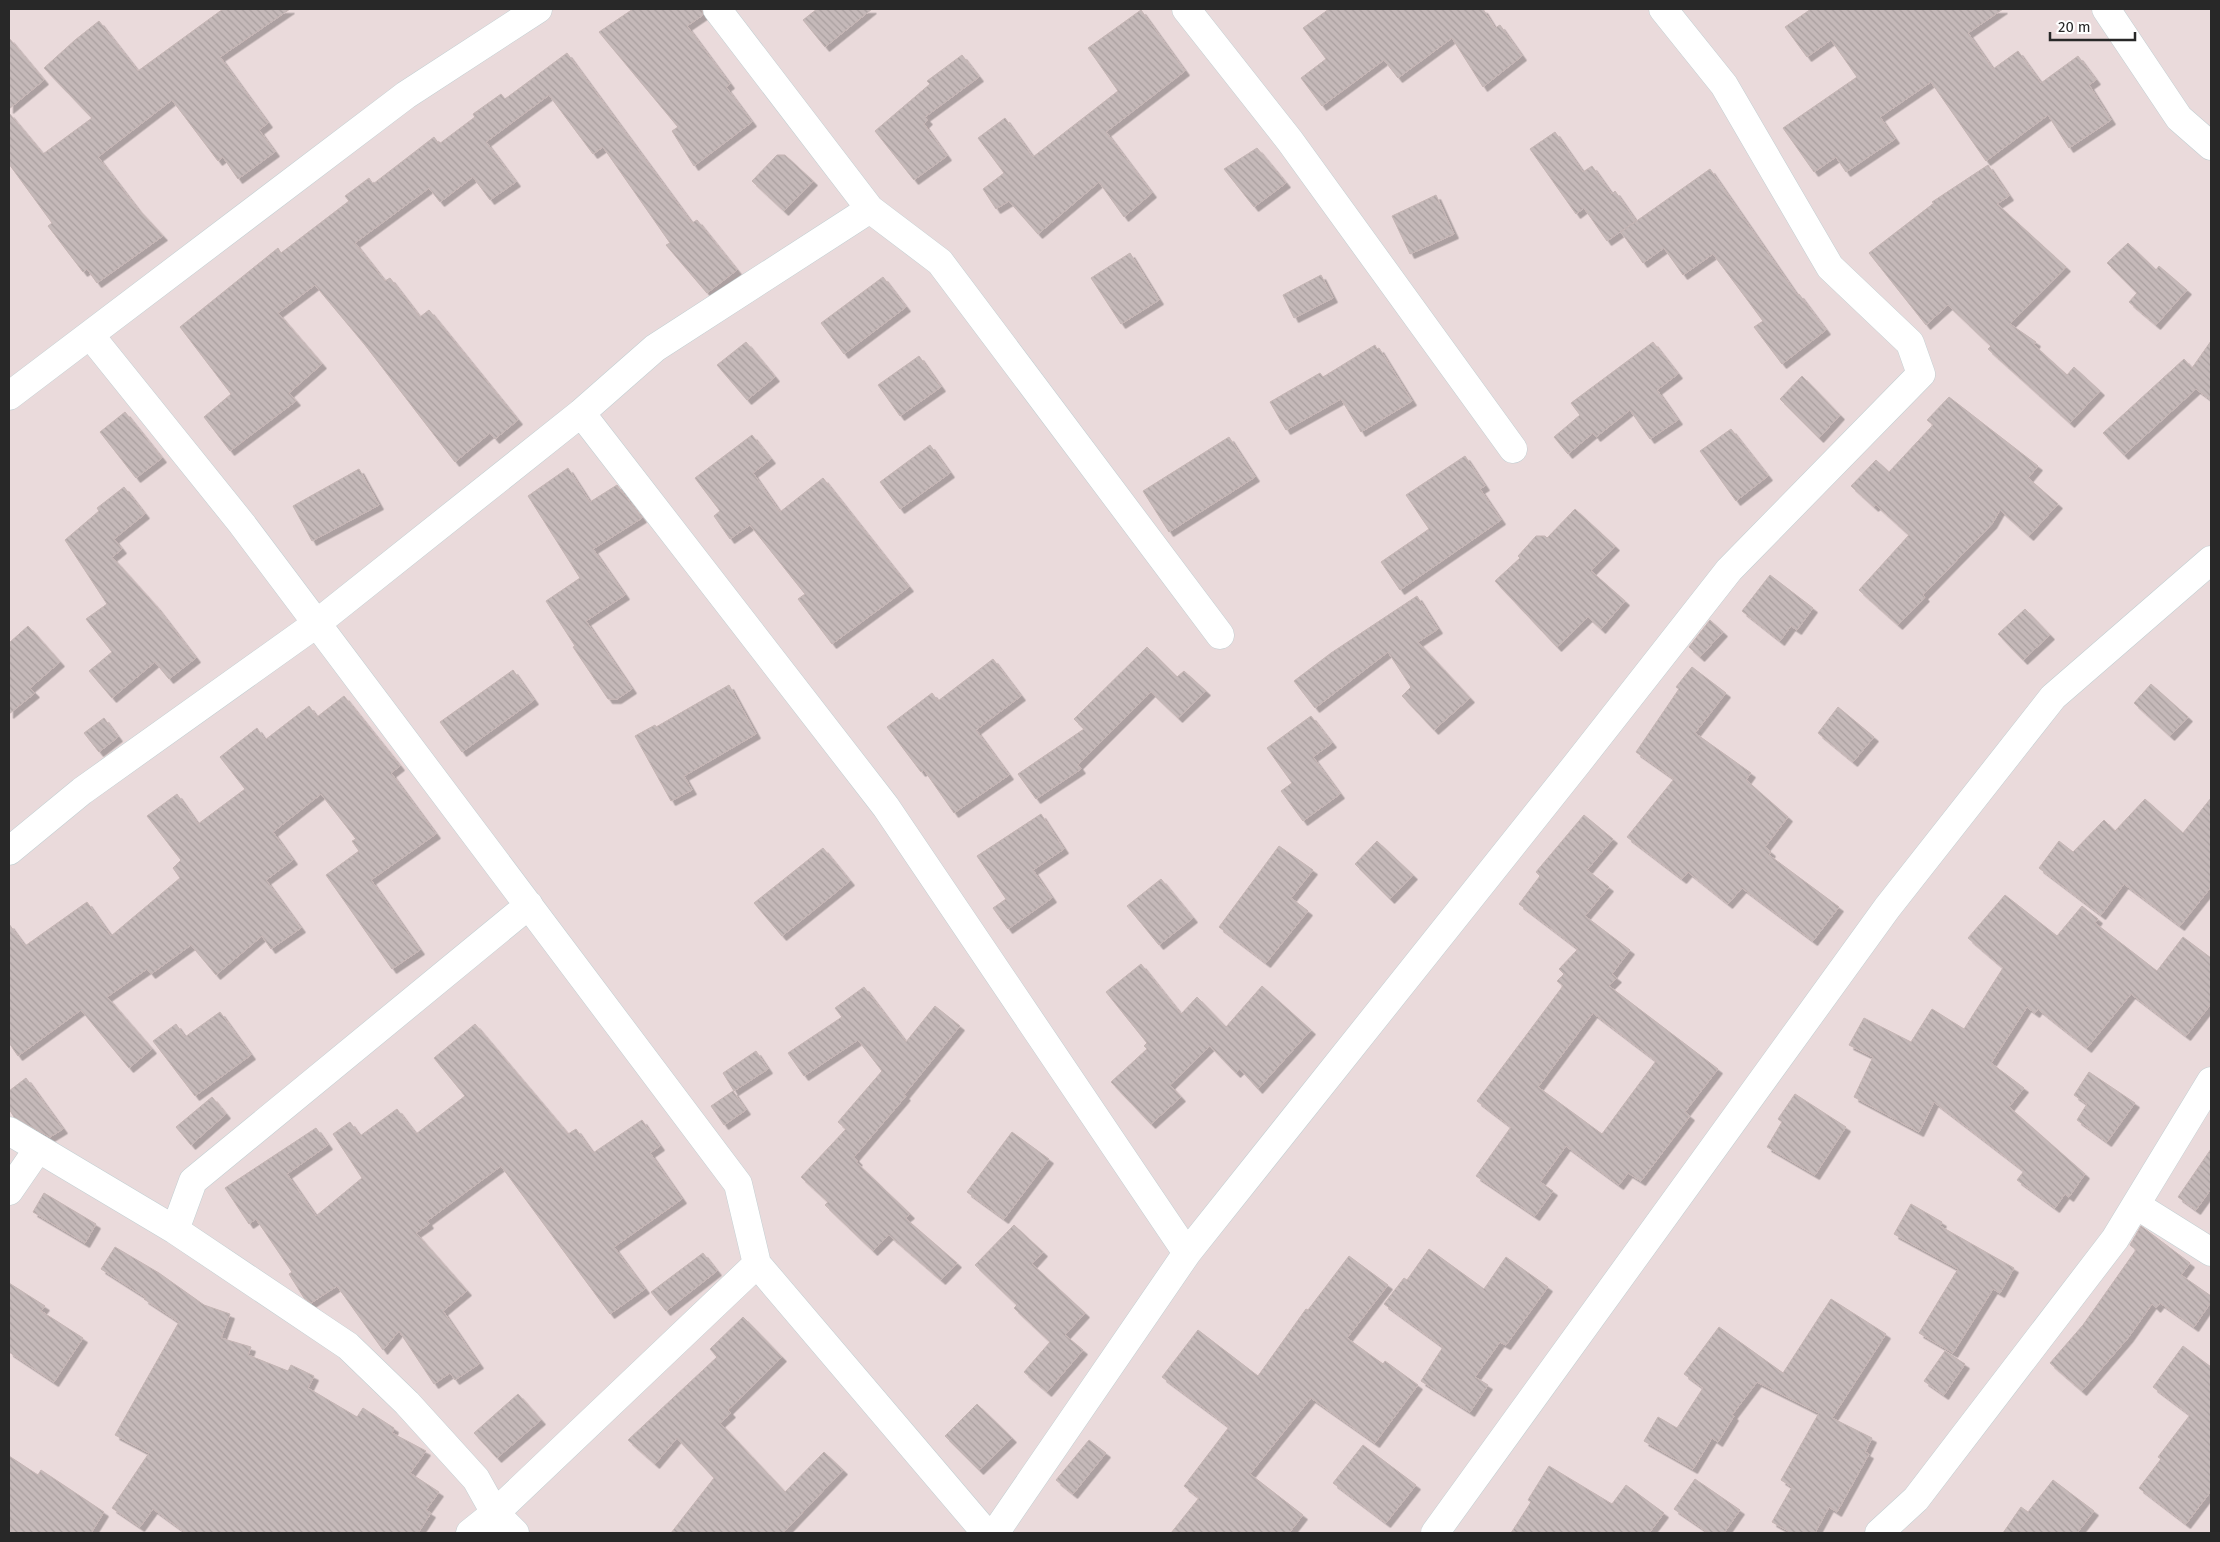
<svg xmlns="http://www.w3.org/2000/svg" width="2220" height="1542" font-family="'Fira Sans',sans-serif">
<defs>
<pattern id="building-back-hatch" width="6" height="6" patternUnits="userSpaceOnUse" patternTransform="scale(1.25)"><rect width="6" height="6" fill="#c5b9b9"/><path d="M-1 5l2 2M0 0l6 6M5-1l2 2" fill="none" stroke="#a99f9f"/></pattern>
<filter id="shadow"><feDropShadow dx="4.5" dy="4.5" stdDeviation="0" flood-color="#0004"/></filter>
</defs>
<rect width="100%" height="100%" fill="#eadadb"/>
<!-- building -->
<path fill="url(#building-back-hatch)" stroke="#c5b5b4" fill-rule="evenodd" filter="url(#shadow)" d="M 223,9 L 290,9 L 220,57 L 268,123 L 259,130 L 275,152 L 238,179 L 223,157 L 218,161 L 172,100 L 98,157 L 137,208 L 163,236 L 97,283 L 87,269 L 83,272 L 48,226 L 52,223 L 9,164 L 9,113 L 43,154 L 92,118 L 44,68 L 75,40 L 99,21 L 138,71 Z
M 633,9 L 702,9 L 703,15 L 687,26 L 730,84 L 726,87 L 752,122 L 694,166 L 672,131 L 678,127 L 599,32 Z
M 817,9 L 872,9 L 825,47 L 803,20 Z
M 1329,9 L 1483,9 L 1495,28 L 1500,25 L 1522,56 L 1483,87 L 1452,38 L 1398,78 L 1384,60 L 1322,106 L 1301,78 L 1326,59 L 1303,28 Z
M 1811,9 L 2003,9 L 1968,33 L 1993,69 L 2018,51 L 2041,83 L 2078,56 L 2096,80 L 2089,85 L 2111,120 L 2069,148 L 2048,115 L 1986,161 L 1931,82 L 1880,117 L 1895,139 L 1846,172 L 1836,157 L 1814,172 L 1783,128 L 1857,77 L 1831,40 L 1807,57 L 1785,27 Z
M 1141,10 L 1185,71 L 1106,132 L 1152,193 L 1124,217 L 1099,182 L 1038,234 L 1009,201 L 996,209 L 983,189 L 1004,173 L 978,138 L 1005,118 L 1033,157 L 1118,91 L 1088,48 Z
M 9,38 L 44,80 L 9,109 Z
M 567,53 L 692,223 L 697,220 L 737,270 L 707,293 L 666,245 L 670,243 L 603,147 L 593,154 L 549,95 L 486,142 L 516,182 L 490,200 L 473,177 L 440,202 L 429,188 L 355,243 L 385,281 L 390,278 L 420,317 L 429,310 L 518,420 L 495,439 L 490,433 L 455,462 L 365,345 L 315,285 L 278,313 L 322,364 L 289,393 L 296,401 L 230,451 L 204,417 L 231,394 L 180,327 L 278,248 L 281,253 L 349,201 L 345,196 L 369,178 L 373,184 L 434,137 L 439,144 L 475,117 L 473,114 L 501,94 L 505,99 Z
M 962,55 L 979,77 L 925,117 L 928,120 L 924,124 L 947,156 L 914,180 L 875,131 L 930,84 L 927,81 Z
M 1555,132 L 1583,172 L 1592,166 L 1612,194 L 1615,191 L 1636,221 L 1607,241 L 1584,208 L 1576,214 L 1530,149 Z
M 1257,148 L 1286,183 L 1254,207 L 1224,169 Z
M 777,155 L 785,155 L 813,181 L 784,211 L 752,181 Z
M 1988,165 L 2009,196 L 1997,204 L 2066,267 L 2010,324 L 2036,342 L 2034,345 L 2067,375 L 2074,367 L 2100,391 L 2070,423 L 1988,349 L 1991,346 L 1948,305 L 1926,325 L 1869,253 L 1934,203 L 1932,202 Z
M 1710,169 L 1797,295 L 1799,294 L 1826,330 L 1782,364 L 1754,327 L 1763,321 L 1713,254 L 1683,275 L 1664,248 L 1643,263 L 1621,232 Z
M 1436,195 L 1454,234 L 1410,254 L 1392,216 Z
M 2128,243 L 2156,270 L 2159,266 L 2187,290 L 2156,325 L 2129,302 L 2137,293 L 2107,263 Z
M 1130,253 L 1159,300 L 1121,324 L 1091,278 Z
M 1321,275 L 1333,298 L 1294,318 L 1283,295 Z
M 883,277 L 906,307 L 844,354 L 821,323 Z
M 2211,341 L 2211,400 L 2196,389 L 2124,455 L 2103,433 L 2184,359 L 2192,368 Z
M 746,342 L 775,377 L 747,400 L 717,365 Z
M 1653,342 L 1678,374 L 1657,390 L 1678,420 L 1650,439 L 1630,410 L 1596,437 L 1593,433 L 1568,454 L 1554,437 L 1580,415 L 1571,403 Z
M 1375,345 L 1377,349 L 1379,348 L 1412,401 L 1361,432 L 1341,399 L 1286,430 L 1270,402 L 1320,373 L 1323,377 Z
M 919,356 L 941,387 L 900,416 L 878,385 Z
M 1802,376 L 1840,415 L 1819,438 L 1780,399 Z
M 1949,397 L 2038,466 L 2028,478 L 2058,504 L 2029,536 L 2000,510 L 1992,524 L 1923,595 L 1925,597 L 1898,625 L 1859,590 L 1909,535 L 1876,505 L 1874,507 L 1851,486 L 1876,460 L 1889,472 L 1933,425 L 1927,420 Z
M 125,412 L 162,458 L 136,478 L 100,432 Z
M 1731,429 L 1768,476 L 1736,501 L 1700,451 Z
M 752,435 L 771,459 L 753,473 L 780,512 L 823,478 L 909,587 L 832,644 L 798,599 L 805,594 L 750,525 L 730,539 L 714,516 L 720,511 L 695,478 Z
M 1229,437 L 1255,477 L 1169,532 L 1143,491 Z
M 930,445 L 950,473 L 900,509 L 880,482 Z
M 1465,456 L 1485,486 L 1480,489 L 1501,520 L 1400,590 L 1381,562 L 1429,529 L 1406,495 Z
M 568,468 L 590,502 L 617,485 L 642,518 L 593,549 L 625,595 L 586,621 L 632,689 L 617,699 L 608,699 L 573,647 L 575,646 L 546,601 L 580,578 L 528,496 Z
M 359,469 L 379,505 L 312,541 L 293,506 Z
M 124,487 L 145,514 L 114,539 L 122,549 L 112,557 L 156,606 L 196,658 L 169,679 L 155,662 L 112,698 L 89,671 L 112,652 L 86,619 L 107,604 L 65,540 L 99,511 L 97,508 Z
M 1575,509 L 1615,546 L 1591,571 L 1625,601 L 1601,629 L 1588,617 L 1557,647 L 1495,581 L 1520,558 L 1518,556 L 1536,536 L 1545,536 L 1547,538 Z
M 1770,575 L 1813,608 L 1797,630 L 1791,626 L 1780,641 L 1742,611 Z
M 1417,596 L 1438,629 L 1418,642 L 1470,698 L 1434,730 L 1402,696 L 1411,687 L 1388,652 L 1315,708 L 1294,681 L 1331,653 Z
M 2025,609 L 2050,635 L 2023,660 L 1998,634 Z
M 1710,620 L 1723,632 L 1700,657 L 1689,647 Z
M 28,626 L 60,662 L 30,688 L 35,693 L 9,714 L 9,643 Z
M 1147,647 L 1177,677 L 1184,671 L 1206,691 L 1178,718 L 1151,692 L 1078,765 L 1081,769 L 1036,799 L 1018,774 L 1084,729 L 1074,719 Z
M 993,659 L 1021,696 L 976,730 L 1009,775 L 954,813 L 924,770 L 921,772 L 887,727 L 932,693 L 938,701 Z
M 1692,667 L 1726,693 L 1695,733 L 1751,773 L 1746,780 L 1788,817 L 1765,847 L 1771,852 L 1769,855 L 1839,907 L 1813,941 L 1742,888 L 1728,904 L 1688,872 L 1682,879 L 1627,837 L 1674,779 L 1636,752 L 1679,689 L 1676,687 Z
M 513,670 L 534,700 L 462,752 L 440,722 Z
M 2151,684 L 2188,717 L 2170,736 L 2134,703 Z
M 729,685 L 756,734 L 684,776 L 692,790 L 671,801 L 635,736 L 655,725 L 656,727 Z
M 344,696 L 400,766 L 391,773 L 436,834 L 371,880 L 420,950 L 392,969 L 326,875 L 359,851 L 352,841 L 356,839 L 321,794 L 273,832 L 293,860 L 266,880 L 301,928 L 271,949 L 262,936 L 216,975 L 191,945 L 151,974 L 147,969 L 107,997 L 152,1049 L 129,1068 L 81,1010 L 18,1056 L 9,1043 L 9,924 L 25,946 L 87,902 L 111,936 L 180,878 L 173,868 L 181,860 L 147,816 L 177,794 L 198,824 L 245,789 L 220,757 L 257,728 L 265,740 L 309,706 L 317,717 Z
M 1838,707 L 1874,737 L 1853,762 L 1818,733 Z
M 1311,716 L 1332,743 L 1313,757 L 1340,794 L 1303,821 L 1281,791 L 1292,783 L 1267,748 Z
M 104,718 L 118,737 L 99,752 L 84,733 Z
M 2211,798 L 2211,887 L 2180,926 L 2124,884 L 2101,915 L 2039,868 L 2059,841 L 2073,852 L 2104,820 L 2115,831 L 2145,799 L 2183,833 Z
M 1041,814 L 1064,849 L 1033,870 L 1052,898 L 1008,929 L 993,908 L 1006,899 L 977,856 Z
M 1584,815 L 1613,839 L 1587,870 L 1609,887 L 1585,916 L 1630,950 L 1612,974 L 1617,978 L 1609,986 L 1718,1069 L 1685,1112 L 1690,1116 L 1641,1181 L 1628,1173 L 1619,1185 L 1566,1146 L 1540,1182 L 1553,1191 L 1535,1216 L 1476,1176 L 1511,1127 L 1477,1101 L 1563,986 L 1557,981 L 1564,974 L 1559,969 L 1578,949 L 1519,904 L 1540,876 L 1536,872 ZM 1593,1013 L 1656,1061 L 1602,1134 L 1538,1087 Z
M 1377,841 L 1413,875 L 1390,899 L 1355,864 Z
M 1279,846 L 1313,870 L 1291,898 L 1308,911 L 1266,963 L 1219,927 Z
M 823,848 L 850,881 L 782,936 L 754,903 Z
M 1161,879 L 1193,918 L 1159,945 L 1127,906 Z
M 2005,895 L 2057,936 L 2082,906 L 2098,919 L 2095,923 L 2157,971 L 2183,937 L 2211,958 L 2211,1004 L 2186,1036 L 2131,994 L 2087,1048 L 2038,1009 L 2035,1013 L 2027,1007 L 1991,1063 L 2024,1088 L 2009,1107 L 2085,1174 L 2069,1197 L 2065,1194 L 2055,1208 L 2017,1180 L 2024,1171 L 1934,1102 L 1919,1132 L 1854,1097 L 1873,1057 L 1849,1045 L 1864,1018 L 1911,1042 L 1932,1009 L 1964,1029 L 2003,968 L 1968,938 Z
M 1141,964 L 1181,1014 L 1197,997 L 1226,1027 L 1262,986 L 1311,1030 L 1258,1089 L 1240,1069 L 1236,1073 L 1210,1046 L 1170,1085 L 1181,1097 L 1151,1124 L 1111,1082 L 1147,1049 L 1144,1046 L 1147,1043 L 1106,992 Z
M 864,987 L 906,1042 L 935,1006 L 960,1026 L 904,1095 L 906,1096 L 854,1157 L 858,1161 L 856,1162 L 910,1214 L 905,1218 L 957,1263 L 941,1280 L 889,1235 L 873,1251 L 825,1205 L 828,1202 L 801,1177 L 846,1129 L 838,1122 L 882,1071 L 858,1040 L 804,1076 L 788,1053 L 842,1017 L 835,1008 Z
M 220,1012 L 251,1055 L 195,1096 L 153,1041 L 176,1024 L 185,1037 Z
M 475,1024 L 568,1134 L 576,1129 L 593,1153 L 642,1120 L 660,1146 L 650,1153 L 682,1199 L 614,1247 L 645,1289 L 610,1314 L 501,1166 L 427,1221 L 429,1224 L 416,1233 L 467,1291 L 443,1311 L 479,1364 L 455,1380 L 450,1373 L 434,1384 L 399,1331 L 383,1350 L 337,1286 L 311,1303 L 304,1298 L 289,1274 L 292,1272 L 256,1219 L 249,1224 L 225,1188 L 316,1128 L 328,1145 L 287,1174 L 316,1216 L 362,1178 L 333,1134 L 350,1122 L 360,1136 L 397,1109 L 416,1134 L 465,1096 L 434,1058 Z
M 756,1051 L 768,1069 L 734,1091 L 723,1073 Z
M 2089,1072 L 2135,1103 L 2107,1142 L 2077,1120 L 2087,1104 L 2074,1095 Z
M 26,1078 L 63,1129 L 50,1137 L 14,1117 L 9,1109 L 9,1091 Z
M 733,1091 L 746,1110 L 724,1125 L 711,1106 Z
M 1795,1094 L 1846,1127 L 1815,1175 L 1767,1147 L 1782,1122 L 1778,1119 Z
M 212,1097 L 226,1114 L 191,1145 L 176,1127 Z
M 1012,1132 L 1049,1159 L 1004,1219 L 967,1192 Z
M 2211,1149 L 2211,1189 L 2196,1210 L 2178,1197 Z
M 44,1193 L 96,1224 L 85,1243 L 33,1212 Z
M 1911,1204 L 1942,1222 L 1940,1226 L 2014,1268 L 2000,1293 L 1993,1289 L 1953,1353 L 1919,1333 L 1958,1269 L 1894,1234 Z
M 1014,1225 L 1043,1252 L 1032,1264 L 1085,1313 L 1065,1335 L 1083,1350 L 1047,1392 L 1024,1372 L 1050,1342 L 1014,1308 L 1017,1305 L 975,1265 Z
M 2141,1226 L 2190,1263 L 2181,1275 L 2211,1296 L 2211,1302 L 2194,1327 L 2160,1303 L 2156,1308 L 2152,1304 L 2128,1338 L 2082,1391 L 2050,1363 L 2083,1325 L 2136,1250 L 2130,1245 Z
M 115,1247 L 159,1273 L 204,1305 L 230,1314 L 221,1338 L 251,1347 L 248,1355 L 288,1371 L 291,1365 L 314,1376 L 308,1388 L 357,1417 L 363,1408 L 394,1428 L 392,1433 L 426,1451 L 410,1473 L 439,1492 L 426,1510 L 431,1513 L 418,1533 L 186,1533 L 153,1509 L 140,1527 L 112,1508 L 149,1453 L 115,1435 L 179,1322 L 144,1299 L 145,1297 L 101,1269 Z
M 1429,1249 L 1484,1289 L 1506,1257 L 1548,1287 L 1506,1345 L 1500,1342 L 1475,1377 L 1488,1385 L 1470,1412 L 1421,1381 L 1443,1347 L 1384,1304 L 1404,1278 L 1407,1280 Z
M 703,1253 L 717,1271 L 666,1311 L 651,1292 Z
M 1349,1256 L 1388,1285 L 1347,1338 L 1383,1364 L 1385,1361 L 1418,1385 L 1375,1443 L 1311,1398 L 1250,1474 L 1303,1515 L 1289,1533 L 1171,1533 L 1199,1498 L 1184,1486 L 1229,1427 L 1162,1377 L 1198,1330 L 1258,1376 L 1306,1309 L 1308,1310 Z
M 9,1283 L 45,1306 L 41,1311 L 83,1338 L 54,1382 L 9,1352 Z
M 1831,1299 L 1886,1334 L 1832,1418 L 1872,1438 L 1865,1452 L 1869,1454 L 1837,1512 L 1829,1507 L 1815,1533 L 1792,1533 L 1772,1522 L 1792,1487 L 1781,1480 L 1819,1413 L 1757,1382 L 1732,1415 L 1734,1416 L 1718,1442 L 1712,1438 L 1693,1469 L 1644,1441 L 1658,1417 L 1677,1428 L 1703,1388 L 1684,1374 L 1719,1327 L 1783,1373 Z
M 743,1317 L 782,1357 L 728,1410 L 731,1413 L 720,1423 L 785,1492 L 824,1452 L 843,1470 L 783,1533 L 671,1533 L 714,1478 L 677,1438 L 655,1464 L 628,1440 L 717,1357 L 710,1349 Z
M 2183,1346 L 2211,1367 L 2211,1491 L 2186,1524 L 2139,1488 L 2161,1459 L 2158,1457 L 2190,1415 L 2153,1387 Z
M 1945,1351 L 1965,1364 L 1944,1395 L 1924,1381 Z
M 518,1394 L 541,1420 L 497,1458 L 474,1433 Z
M 977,1404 L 1012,1438 L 979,1470 L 945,1436 Z
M 1089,1440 L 1106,1453 L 1073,1494 L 1056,1480 Z
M 1363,1445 L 1416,1485 L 1386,1523 L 1333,1483 Z
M 9,1456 L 38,1475 L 41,1470 L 104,1512 L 91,1533 L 9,1533 Z
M 1549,1466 L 1612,1504 L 1626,1485 L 1664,1513 L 1649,1533 L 1511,1533 L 1531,1502 L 1528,1500 Z
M 1695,1479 L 1740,1510 L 1724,1533 L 1709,1533 L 1674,1509 Z
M 2053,1480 L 2094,1511 L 2077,1533 L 2003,1533 L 2021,1507 L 2028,1512 Z"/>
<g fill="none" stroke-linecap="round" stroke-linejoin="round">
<!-- minor casing -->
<g stroke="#c2cfd2" stroke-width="29">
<path id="minor" d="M 717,9 L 870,209 L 940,262 L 1220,635
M 1186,9 L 1290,141 L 1513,449
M 2106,9 L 2179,118 L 2211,146
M 90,335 L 242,524 L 738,1184 L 757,1264 L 986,1533
M 9,396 L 406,95 L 538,9
M 581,413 L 886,807 L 1187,1253
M 9,851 L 82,791 L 316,624 L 581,413 L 655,348 L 870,209
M 9,1131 L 175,1230 L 348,1346 L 407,1403 L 476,1479 L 495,1513 L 515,1533
M 9,1191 L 38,1149
M 2136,1205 L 2211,1252
M 175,1230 L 193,1181 L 529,905
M 470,1533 L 495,1513 L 757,1264
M 995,1533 L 1187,1253 L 1576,765 L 1729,570 L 1921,374 L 1910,343 L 1830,267 L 1724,85 L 1663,9
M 1435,1533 L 1887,908 L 2053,697 L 2211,560
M 1879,1533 L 1916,1499 L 2115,1239 L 2211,1081"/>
</g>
<!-- minor -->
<use href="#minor" stroke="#fff" stroke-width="28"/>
</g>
<!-- border -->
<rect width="2220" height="1542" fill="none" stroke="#282828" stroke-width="20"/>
<!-- scale -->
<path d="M2050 32v8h85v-8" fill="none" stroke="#282828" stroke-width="2.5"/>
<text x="2058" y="32" font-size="15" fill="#282828" stroke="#ffffff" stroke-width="4" paint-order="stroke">20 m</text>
</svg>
